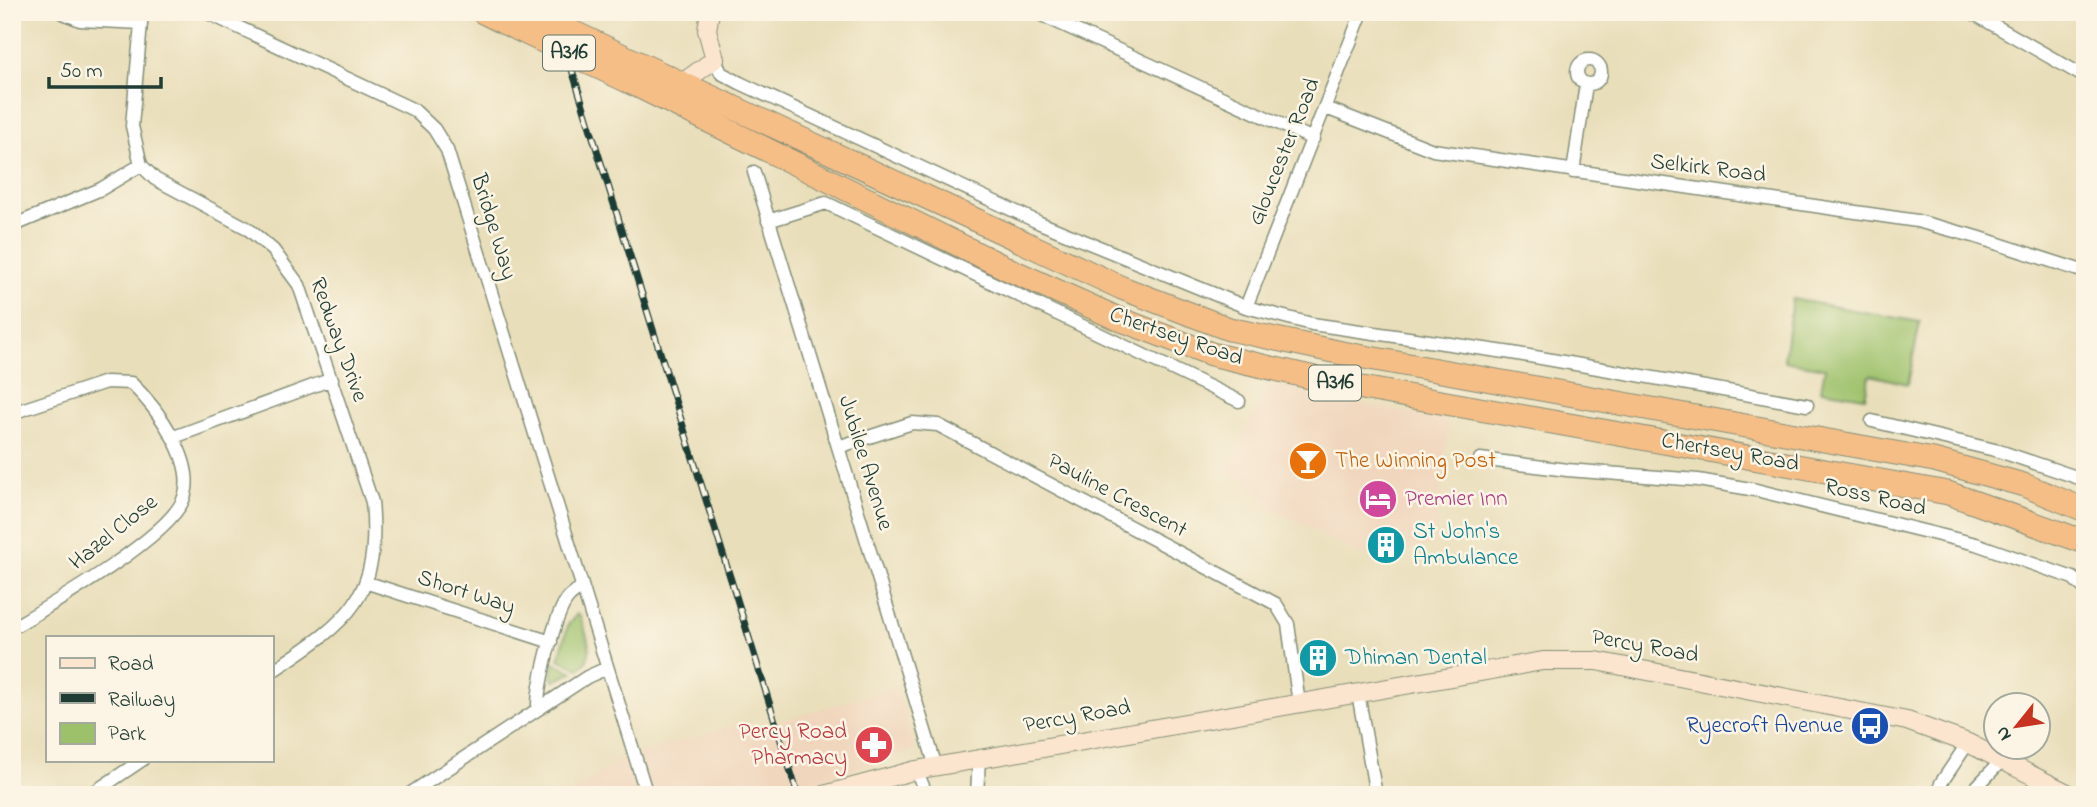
<svg xmlns="http://www.w3.org/2000/svg" width="2097" height="807" font-family="'Indie Flower',sans-serif">
<rect width="100%" height="100%" fill="#fcf5e5"/>
<filter id="ink" filterUnits="userSpaceOnUse"><feTurbulence type="fractalNoise" baseFrequency=".0143" numOctaves="2"/><feDisplacementMap in="SourceGraphic" scale="14" xChannelSelector="R" yChannelSelector="G"/><feConvolveMatrix kernelMatrix="1 2 1 2 8 2 1 2 1" color-interpolation-filters="sRGB"/></filter>
<filter id="wash" filterUnits="userSpaceOnUse"><feTurbulence type="fractalNoise" baseFrequency=".00686" numOctaves="4" result="noise"/><feDisplacementMap in="SourceGraphic" scale="28" xChannelSelector="R" yChannelSelector="G"/><feGaussianBlur stdDeviation="1.57" result="paint"/><feColorMatrix in="noise" values="0 0 0 0 0 0 0 0 0 0 0 0 0 0 0 0 0 1.4 0 .05"/><feComposite in="paint" operator="in"/></filter>
<g filter="url(#wash)">
<rect width="100%" height="100%" fill="#e9deba"/>
<!-- built -->
<path fill="#f0d6bc" d="M 1269,384 L 1449,422 L 1435,545 L 1362,556 L 1272,508 L 1246,480 L 1225,471 Z
M 897,687 L 915,749 L 779,795 L 569,795 L 622,758 L 744,723 L 747,731 Z"/>
<!-- green -->
<path fill="#9dc16b" stroke="#5e7f50" stroke-width="2" d="M 1792,299 L 1920,322 L 1908,384 L 1870,375 L 1865,397 L 1821,390 L 1825,368 L 1784,361 Z
M 577,614 L 580,616 C 586,636 598,654 579,669 L 559,659 L 568,625 Z
M 555,663 L 573,672 L 555,681 L 551,677 Z"/>
</g>
<g filter="url(#ink)">
<g fill="none" stroke-linecap="round" stroke-linejoin="round">
<!-- street casing -->
<g stroke="#848e77" stroke-width="15">
<path id="street" d="M 61,12 L 80,20 L 141,23
M 142,12 L 132,126 L 141,165 L 155,179 L 247,228 L 273,250 L 299,285 L 372,502 C 381,601 347,621 271,672
M 206,12 L 414,110 L 434,129 L 447,150 L 647,795
M 1035,12 L 1313,139
M 1971,12 L 2085,77
M 715,59 L 721,73 L 740,83 L 1040,223 L 1246,307 L 1312,324 L 1512,353 L 1807,405
M1577 72a12 12 0 1 1 24 0a12 12 0 1 1-24 0Z
M 1326,108 L 1433,150 L 1917,221 L 1977,237 L 2085,272
M 754,172 L 936,767
M 1573,172 L 1586,84
M 768,221 L 826,203 L 1239,401
M 12,226 L 101,189 L 141,165
M 1246,307 L 1362,12
M 12,413 L 106,382 L 131,383 C 156,407 199,463 183,500 C 167,538 51,605 12,628
M 1872,421 L 1999,451 L 2085,480
M 174,437 L 332,379
M 838,447 L 912,423 L 938,425 L 1276,604 L 1288,624 L 1299,704
M 1480,459 L 1567,470 L 1698,480 L 1756,490 L 1976,544 L 2073,578 L 2085,589
M 368,583 L 551,642
M 1358,693 L 1376,795
M 538,709 C 537,688 555,611 569,597 C 573,593 578,590 582,587
M 916,770 L 927,795
M 90,795 L 142,760
M 408,795 L 587,677 L 607,668
M 977,795 L 979,758
M 1941,795 L 1941,783 L 1968,743
M 1969,795 L 2002,760"/>
</g>
<!-- secondary casing -->
<g stroke="#848e77" stroke-width="20">
<path id="secondary" d="M 681,84 L 715,59 L 707,30 L 710,12
M 824,795 L 916,770 L 1543,661 L 1596,661 L 1907,721 L 1968,743 L 2071,795"/>
</g>
<!-- highway casing -->
<g stroke="#848e77" stroke-width="25">
<path id="highway" d="M 483,12 L 505,23
M 638,63 L 1122,288 L 1229,329 L 1342,353 L 1934,460 L 2024,485 L 2085,510
M 632,83 L 1008,269 L 1114,317 L 1211,354 L 1340,384 L 1948,493 L 2085,542"/>
</g>
<!-- street -->
<use href="#street" stroke="#fff" stroke-width="12"/>
<!-- secondary -->
<use href="#secondary" stroke="#fbe5cf" stroke-width="18"/>
<!-- highway -->
<use href="#highway" stroke="#f6be87" stroke-width="23"/>
<!-- rail casing -->
<g stroke="#1f3d34" stroke-width="7">
<path id="rail" d="M 554,12 L 798,795"/>
</g>
<!-- rail -->
<use href="#rail" stroke="#fcf5e5" stroke-width="4.5" stroke-dasharray="13" stroke-linecap="butt"/>
<!-- highway-bridge casing -->
<g stroke="#848e77" stroke-width="25" stroke-linecap="butt">
<path id="highway-bridge" d="M 530,12 L 638,63
M 505,23 L 632,83"/>
</g>
<!-- highway-bridge -->
<use href="#highway-bridge" stroke="#f6be87" stroke-width="23"/>
</g>
</g>
<!-- icons -->
<defs>
<g id="bar-disc" transform="scale(2.0125)"><circle r="9.5" fill="#e8710a" stroke="#fcf5e5"/><path d="M-6-5H6L.8 .8V4.5H3.5V6h-7V4.5H-.8V.8Z" fill="#fff"/></g>
<g id="hotel-disc" transform="scale(2.0125)"><circle r="9.5" fill="#d1479c" stroke="#fcf5e5"/><path d="M-6-4.5h1.5V1H6V5H4.5V3h-9V5H-6ZM-4 0a1.8 1.8 0 1 1 3.6 0ZM.5 0V-2.5h3Q6-2.5 6 0Z" fill="#fff"/></g>
<g id="building-disc" transform="scale(2.0125)"><circle r="9.5" fill="#0f9aa8" stroke="#fcf5e5"/><path d="M-4-6H4V6H1V3H-1V6H-4ZM-2.5-4.3h1.7v1.8h-1.7ZM.8-4.3h1.7v1.8H.8ZM-2.5-1h1.7V.8h-1.7ZM.8-1h1.7V.8H.8Z" fill="#fff"/></g>
<g id="bus-disc" transform="scale(2.0125)"><circle r="9.5" fill="#1a4fb4" stroke="#fcf5e5"/><path d="M-5-6H5V4H4V6H2V4H-2V6H-4V4H-5ZM-3.5-4V0h7V-4ZM-3.5 1.2v1.5H-2V1.2ZM2 1.2v1.5H3.5V1.2Z" fill="#fff"/></g>
<g id="pharmacy-disc" transform="scale(2.0125)"><circle r="9.5" fill="#e0444e" stroke="#fcf5e5"/><path d="M-2-6h4v4h4v4h-4v4h-4v-4h-4v-4h4Z" fill="#fff"/></g>
</defs>
<g fill-rule="evenodd">
<use href="#bar-disc" x="1308" y="461"/>
<use href="#hotel-disc" x="1378" y="499"/>
<use href="#building-disc" x="1386" y="545"/>
<use href="#building-disc" x="1318" y="658"/>
<use href="#bus-disc" x="1870" y="726"/>
<use href="#pharmacy-disc" x="874" y="745"/>
</g>
<g text-anchor="middle" dominant-baseline="central" stroke-width="5" stroke-linejoin="round" paint-order="stroke">
<!-- shield labels -->
<g fill="#fcf5e5" stroke="#617469" stroke-width="2">
<rect x="543" y="35.5" width="52" height="35" rx="5"/>
<rect x="1309" y="365.5" width="52" height="35" rx="5"/>
</g>
<g font-size="21" font-weight="bold" fill="#1f3d34">
<text x="569" y="53">A316</text>
<text x="1335" y="383">A316</text>
</g>
<!-- street labels -->
<g font-size="23" fill="#1f3d34" stroke="#fcf5e5">
<text transform="translate(1285 152) rotate(-68)">Gloucester Road</text>
<text transform="translate(1708 169) rotate(7)">Selkirk Road</text>
<text transform="translate(493 227) rotate(73)">Bridge Way</text>
<text transform="translate(1176 337) rotate(19)">Chertsey Road</text>
<text transform="translate(338 340) rotate(70)">Redway Drive</text>
<text transform="translate(1730 453) rotate(10)">Chertsey Road</text>
<text transform="translate(865 463) rotate(73)">Jubilee Avenue</text>
<text transform="translate(1117 496) rotate(28)">Pauline Crescent</text>
<text transform="translate(1875 498) rotate(13)">Ross Road</text>
<text transform="translate(114 533) rotate(-39)">Hazel Close</text>
<text transform="translate(466 593) rotate(18)">Short Way</text>
<text transform="translate(1645 647) rotate(10)">Percy Road</text>
<text transform="translate(1077 717) rotate(-10)">Percy Road</text>
</g>
<!-- food labels -->
<g font-size="23" fill="#c56008" stroke="#fcf5e5" text-anchor="start">
<text x="1335" y="461">The Winning Post</text>
</g>
<!-- hotel labels -->
<g font-size="23" fill="#b23c85" stroke="#fcf5e5" text-anchor="start">
<text x="1405" y="499">Premier Inn</text>
</g>
<!-- culture labels -->
<g font-size="23" fill="#0d838f" stroke="#fcf5e5" text-anchor="start">
<text x="1413" y="532">St John's<tspan x="1413" dy="26">Ambulance</tspan></text>
<text x="1345" y="658">Dhiman Dental</text>
</g>
<!-- transit labels -->
<g font-size="23" fill="#164399" stroke="#fcf5e5" text-anchor="end">
<text x="1843" y="726">Ryecroft Avenue</text>
</g>
<!-- health labels -->
<g font-size="23" fill="#be3a42" stroke="#fcf5e5" text-anchor="end">
<text x="847" y="732">Percy Road<tspan x="847" dy="26">Pharmacy</tspan></text>
</g>
</g>
<!-- margin -->
<rect width="2097" height="807" fill="none" stroke="#fcf5e5" stroke-width="42"/>
<!-- legend -->
<rect x="46" y="636" width="228" height="126" fill="#fcf5e5" stroke="#a4ab9e" stroke-width="2"/>
<rect x="60" y="658" width="35" height="10" fill="#fbe5cf" stroke="#a4ab9e" stroke-width="2"/>
<text x="108" y="670" font-size="21" fill="#1f3d34">Road</text>
<rect x="60" y="693" width="35" height="10" fill="#1f3d34" stroke="#a4ab9e" stroke-width="2"/>
<text x="108" y="706" font-size="21" fill="#1f3d34">Railway</text>
<rect x="60" y="723" width="35" height="21" fill="#9dc16b" stroke="#a4ab9e" stroke-width="2"/>
<text x="108" y="740" font-size="21" fill="#1f3d34">Park</text>
<!-- north arrow -->
<g transform="translate(2017 726) rotate(240)"><circle r="33" fill="#fcf5e5" stroke="#a4ab9e" stroke-width="2"/>
<path d="M0-5L12 26L0 18L-12 26Z" fill="#c8321e"/>
<text y="-10" font-size="19" font-weight="bold" text-anchor="middle" fill="#1f3d34">N</text>
</g>
<!-- scale -->
<path d="M49 77v10h112v-10" fill="none" stroke="#1f3d34" stroke-width="3.5"/>
<text x="60" y="77" font-size="21" fill="#1f3d34" stroke="#fcf5e5" stroke-width="5" paint-order="stroke">50 m</text>
</svg>
